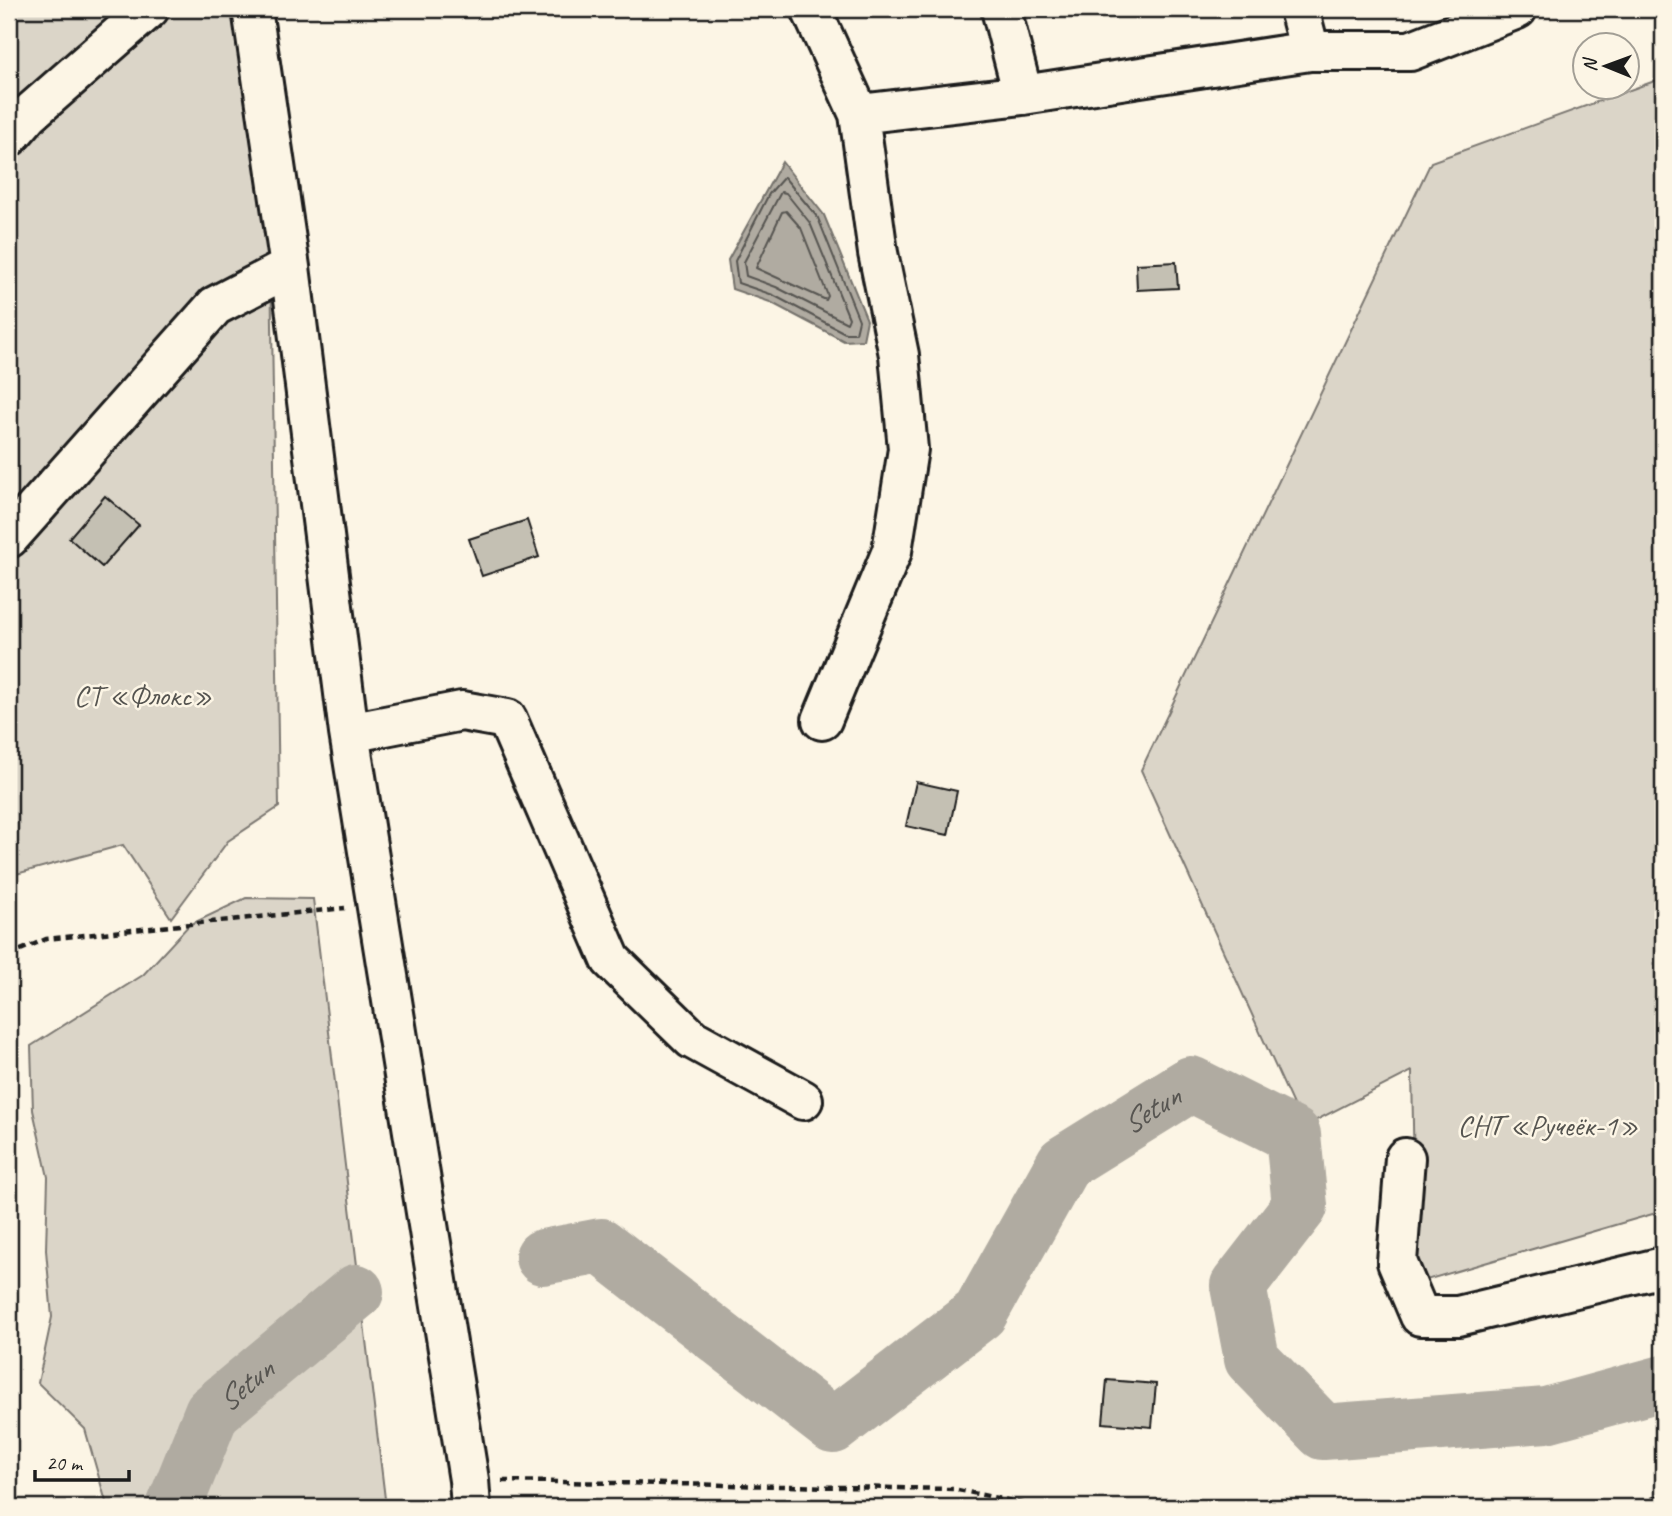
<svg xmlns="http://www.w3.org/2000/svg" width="1672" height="1516" font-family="Caveat,sans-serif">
<rect width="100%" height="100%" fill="#fcf5e5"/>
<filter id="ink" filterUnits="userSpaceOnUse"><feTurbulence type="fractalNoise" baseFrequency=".0143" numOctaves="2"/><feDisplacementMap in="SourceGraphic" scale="14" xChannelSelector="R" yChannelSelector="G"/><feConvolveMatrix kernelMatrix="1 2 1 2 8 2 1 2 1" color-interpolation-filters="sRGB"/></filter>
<g filter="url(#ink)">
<!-- green -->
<path fill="#dbd5c8" stroke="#7c7872" stroke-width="2" d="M 9,9 L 238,9 L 271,256 L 279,807 L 228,841 L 171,918 L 123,845 L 9,876 Z
M 1663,78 L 1663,1211 L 1416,1283 L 1412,1071 L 1303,1127 L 1141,770 L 1431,162 Z
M 246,898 L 313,899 L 386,1507 L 101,1507 L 106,1502 L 85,1429 L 38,1383 L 52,1317 L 46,1250 L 48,1177 L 33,1110 L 31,1046 L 143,975 L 189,925 Z"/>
<!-- water -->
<path fill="#b0aba1" stroke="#75726c" stroke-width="2" d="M 782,162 L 824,215 L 867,320 L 863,340 L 844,341 L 770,302 L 732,289 L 728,260 Z"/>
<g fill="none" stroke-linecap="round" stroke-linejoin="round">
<!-- shore -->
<path stroke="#575551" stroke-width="2" d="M 784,177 L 818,218 L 859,320 L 856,333 L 845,333 L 773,295 L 738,283 L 735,261 L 769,194 Z
M 781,192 L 786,193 L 810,223 L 849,318 L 847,323 L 776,287 L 746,276 L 744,262 Z
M 786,211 L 801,228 L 828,296 L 826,300 L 756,268 L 782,212 Z"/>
<!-- river -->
<g stroke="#b0aba1" stroke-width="56">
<path id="s1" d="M 543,1257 L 601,1246 L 833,1426 L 980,1313 L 1064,1163 L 1191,1084 L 1293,1135 L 1300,1206 L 1238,1286 L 1252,1359 L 1323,1432 L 1546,1415 L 1663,1383"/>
<path id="s2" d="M 174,1507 L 212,1412 L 356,1292"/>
</g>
</g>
<!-- building -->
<path fill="#c4c0b3" stroke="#1c1c1c" stroke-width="2" d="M 1176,262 L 1178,288 L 1137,290 L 1136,264 Z
M 105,496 L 139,525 L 102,567 L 69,538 Z
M 527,520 L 539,557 L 482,576 L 469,539 Z
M 916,782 L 957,791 L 948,835 L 906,826 Z
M 1107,1380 L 1156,1384 L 1152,1427 L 1103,1423 Z"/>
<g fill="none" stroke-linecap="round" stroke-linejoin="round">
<!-- minor casing -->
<g stroke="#1c1c1c" stroke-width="44">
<path id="minor" d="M 252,9 L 290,267 L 349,733 L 469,1480 L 471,1507
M 811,9 L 859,114 L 878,253 L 899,355 L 908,449 L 892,551 L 822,720
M 1001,9 L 1023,95
M 1299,9 L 1310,51
M 859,114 L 1023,95 L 1310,51 L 1410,51 L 1517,9
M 9,137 L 29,114 L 149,9
M 9,538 L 215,306 L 290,267
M 349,733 L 462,711 L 507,719 L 611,960 L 692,1039 L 803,1100
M 1405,1158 L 1397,1262 L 1420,1316 L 1458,1316 L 1663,1267"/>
</g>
<!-- path -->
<path stroke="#1c1c1c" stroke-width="4.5" stroke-dasharray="7 5" stroke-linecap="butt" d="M 9,955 L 46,939 L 345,908
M 502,1481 L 953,1489 L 1042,1507
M 1629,1507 L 1663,1495"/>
<!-- minor -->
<use href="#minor" stroke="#fcf5e5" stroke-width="38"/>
</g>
</g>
<g text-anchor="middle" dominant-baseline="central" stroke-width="5" stroke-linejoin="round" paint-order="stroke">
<!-- park labels -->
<g font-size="30" fill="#555450" stroke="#fcf5e5">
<text x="143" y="695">СТ «Флокс»</text>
<text x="1548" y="1125">СНТ «Ручеёк-1»</text>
</g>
<!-- water labels -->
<g font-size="32" font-style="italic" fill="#575551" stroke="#fcf5e5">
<text stroke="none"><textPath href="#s1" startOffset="812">Setun</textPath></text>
<text stroke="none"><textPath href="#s2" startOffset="145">Setun</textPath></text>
</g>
</g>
<!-- margin -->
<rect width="1672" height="1516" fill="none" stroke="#fcf5e5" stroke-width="35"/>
<rect x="18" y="18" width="1637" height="1481" fill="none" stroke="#1c1c1c" stroke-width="2.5" filter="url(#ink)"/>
<!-- north arrow -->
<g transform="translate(1606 66) rotate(271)"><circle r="33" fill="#fcf5e5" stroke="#a29e95" stroke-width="2"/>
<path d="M0-5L12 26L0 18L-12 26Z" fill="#1c1c1c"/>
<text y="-10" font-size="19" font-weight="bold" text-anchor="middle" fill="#1c1c1c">N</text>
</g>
<!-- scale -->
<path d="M35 1470v10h94v-10" fill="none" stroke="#1c1c1c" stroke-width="3.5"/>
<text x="46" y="1470" font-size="21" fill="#1c1c1c" stroke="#fcf5e5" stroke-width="5" paint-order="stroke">20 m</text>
</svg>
